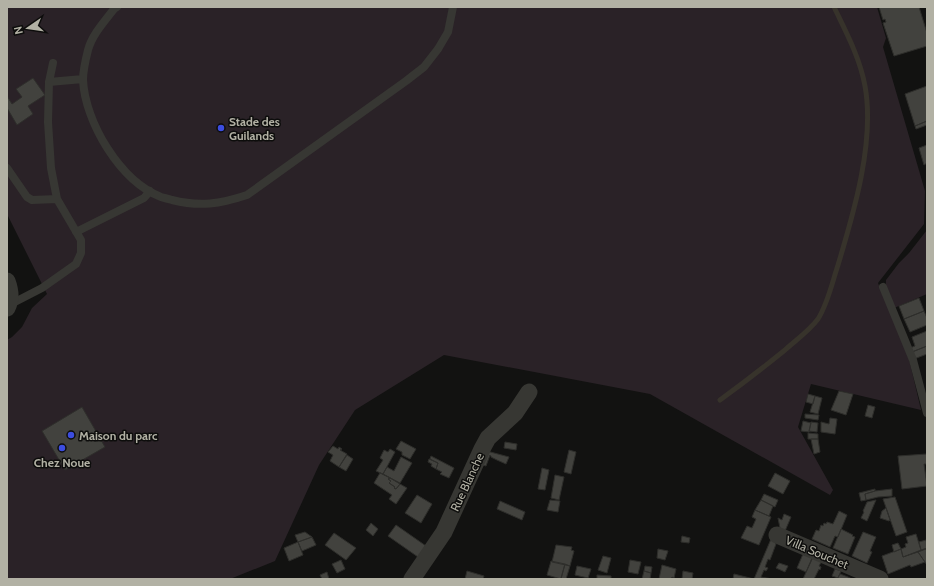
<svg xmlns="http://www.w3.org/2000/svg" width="934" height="586" font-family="Cabin,sans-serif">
<rect width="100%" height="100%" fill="#121211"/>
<!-- green -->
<path fill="#2a2227" d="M 7,7 L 877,7 L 886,38 L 883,47 L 925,191 L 924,224 L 878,283 L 909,359 L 921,410 L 811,384 L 798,427 L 833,490 L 830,495 L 650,394 L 444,355 L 355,410 L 319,465 L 275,561 L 230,579 L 7,579 L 7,340 L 12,337 L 22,327 L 32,308 L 47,294 L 7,214 Z
M 927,230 L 927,294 L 894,308 L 886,288 L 886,280 L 899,263 L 909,253 Z"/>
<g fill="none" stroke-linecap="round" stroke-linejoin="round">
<!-- stream -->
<path stroke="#37332b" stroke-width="5" d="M 720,400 C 742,384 764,367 785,350 C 796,340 809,331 818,319 C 828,303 832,283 838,265 C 854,212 875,141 865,86 C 860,58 846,32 834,7"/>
</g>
<!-- building -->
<path fill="#42423e" stroke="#2e2e2b" d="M 879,7 L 919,7 L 927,33 L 927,46 L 894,56 L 883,23 L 886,22 L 885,19 L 883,20 Z
M 33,78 L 45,95 L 28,106 L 33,114 L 17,125 L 7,108 L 7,96 L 12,104 L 22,97 L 16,89 Z
M 927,86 L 927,121 L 915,126 L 905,94 Z
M 927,121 L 927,125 L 916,129 L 915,126 Z
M 927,145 L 927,163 L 924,165 L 919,148 Z
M 919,298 L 924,311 L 904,319 L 899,306 Z
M 924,311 L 927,318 L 927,325 L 910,332 L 904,319 Z
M 927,331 L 927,346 L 912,352 L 910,348 L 915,346 L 912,337 Z
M 927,346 L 927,354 L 914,359 L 912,352 Z
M 839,391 L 853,394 L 846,415 L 831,410 Z
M 808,394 L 815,396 L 813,404 L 806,402 Z
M 815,396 L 822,398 L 818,414 L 810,412 Z
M 868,405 L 875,407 L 872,418 L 865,416 Z
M 82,407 L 105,447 L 65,470 L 42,431 Z
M 805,414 L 819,415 L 818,420 L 805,418 Z
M 830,418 L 837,419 L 835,434 L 821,432 L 821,422 L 829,424 Z
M 803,421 L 811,423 L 809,432 L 801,431 Z
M 811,422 L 818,423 L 817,432 L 809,431 Z
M 808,433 L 818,434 L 818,439 L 808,439 Z
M 811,439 L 818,439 L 820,452 L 814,454 Z
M 401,441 L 416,449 L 410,459 L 402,455 L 402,452 L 396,449 Z
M 505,442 L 517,444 L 516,450 L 504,448 Z
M 333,446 L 338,449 L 339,447 L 342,449 L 340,450 L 347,454 L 339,467 L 330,461 L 333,455 L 328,452 Z
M 390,449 L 395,452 L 383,474 L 376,471 L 383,460 L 380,458 L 384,450 L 388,452 Z
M 483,450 L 509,457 L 506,464 L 497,460 L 491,457 L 491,456 L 490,455 L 486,466 L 477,463 Z
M 569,450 L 576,452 L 571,474 L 564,472 Z
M 927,454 L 927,464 L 924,464 L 927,486 L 902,489 L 898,456 Z
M 347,455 L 353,459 L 346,471 L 339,467 Z
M 431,456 L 454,468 L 449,478 L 440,474 L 442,472 L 436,469 L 438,463 L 430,459 Z
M 401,457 L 412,463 L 400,483 L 383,474 L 387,467 L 394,471 Z
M 429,459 L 438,463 L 436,469 L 431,466 L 432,464 L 428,462 Z
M 542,468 L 549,470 L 545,490 L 538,489 Z
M 380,473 L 390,478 L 388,479 L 391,481 L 389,483 L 395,487 L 394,488 L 396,489 L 400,484 L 407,488 L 396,504 L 389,499 L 392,495 L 374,483 Z
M 775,473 L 790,481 L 783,494 L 768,486 Z
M 555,475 L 564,477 L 559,500 L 551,498 Z
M 390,478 L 400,484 L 396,489 L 394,488 L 395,487 L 389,483 L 391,481 L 388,479 Z
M 875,489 L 875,491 L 865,494 L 866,500 L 861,501 L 859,493 Z
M 892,489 L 892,496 L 878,497 L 866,500 L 865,494 L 875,491 Z
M 764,494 L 778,500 L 775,507 L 761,500 Z
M 417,495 L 432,504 L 421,523 L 405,513 Z
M 895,497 L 907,532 L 896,536 L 883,499 Z
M 550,500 L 560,501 L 558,512 L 547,510 Z
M 761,500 L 773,506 L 769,516 L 755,510 Z
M 876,500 L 867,521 L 861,518 L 864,512 L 863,511 L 867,502 Z
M 500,501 L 525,512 L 522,520 L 497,509 Z
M 886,508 L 890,520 L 889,521 L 880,518 L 882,511 Z
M 755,510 L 771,517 L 759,545 L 741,538 L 747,526 L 752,528 L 756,519 L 752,517 Z
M 839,511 L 847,515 L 838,537 L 835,536 L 830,547 L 812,539 L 816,530 L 819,531 L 821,525 L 823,526 L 824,523 L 826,524 L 827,522 L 833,524 Z
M 784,514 L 791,517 L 785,531 L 780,528 L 778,518 L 782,520 Z
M 371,523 L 378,529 L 373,536 L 366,530 Z
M 396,525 L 426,546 L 418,557 L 388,536 Z
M 841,529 L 853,535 L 852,536 L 855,537 L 848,554 L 833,548 Z
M 305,532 L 312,537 L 298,542 L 295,535 Z
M 863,532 L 876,537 L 870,551 L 872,552 L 867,563 L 852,556 Z
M 334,533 L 356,548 L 346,560 L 325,545 Z
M 916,534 L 921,550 L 903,557 L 901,549 L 906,547 L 905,544 L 908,543 L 906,537 Z
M 682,536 L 690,538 L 689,543 L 681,542 Z
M 312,537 L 316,545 L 302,551 L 298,542 Z
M 771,539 L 776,544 L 770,560 L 768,559 L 765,567 L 768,568 L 766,571 L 764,570 L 761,577 L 773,579 L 754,579 Z
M 926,540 L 927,544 L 927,548 L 921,550 L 919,542 Z
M 298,542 L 303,555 L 289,561 L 284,548 Z
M 898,543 L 901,549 L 894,552 L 892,545 Z
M 556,545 L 572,547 L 571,550 L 574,551 L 570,566 L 552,562 Z
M 658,549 L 668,551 L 665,560 L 657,558 Z
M 901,549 L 903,557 L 918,552 L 925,562 L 911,567 L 910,565 L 888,574 L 882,556 Z
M 926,549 L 927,551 L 927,565 L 918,552 Z
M 803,554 L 812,558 L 806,572 L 797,568 Z
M 814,555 L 823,559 L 819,566 L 821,567 L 820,570 L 819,569 L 814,579 L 803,579 Z
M 603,556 L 611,558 L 607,573 L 598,570 Z
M 341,560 L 345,569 L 337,573 L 332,564 Z
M 630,560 L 641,562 L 638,574 L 628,572 Z
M 551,561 L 565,564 L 561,579 L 547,575 Z
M 779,563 L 788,566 L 785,572 L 776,568 Z
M 565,564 L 570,566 L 566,579 L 563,579 L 561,578 Z
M 662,565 L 676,569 L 674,578 L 672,577 L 671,579 L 659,579 Z
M 577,566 L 591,569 L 588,578 L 575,575 Z
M 645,566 L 652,567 L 651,573 L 644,571 Z
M 835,569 L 841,571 L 838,578 L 832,576 Z
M 467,571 L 484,576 L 483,579 L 465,579 Z
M 644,571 L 651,573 L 650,579 L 642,579 Z
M 683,571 L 693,573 L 692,579 L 682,579 Z
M 327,572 L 329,579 L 322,579 L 320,575 Z
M 734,574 L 754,579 L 733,579 Z
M 840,574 L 848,577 L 852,579 L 837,579 Z
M 597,575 L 611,576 L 611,579 L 597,579 Z"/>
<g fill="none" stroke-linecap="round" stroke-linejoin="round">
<!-- service -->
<path stroke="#373733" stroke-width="8" d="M 117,7 L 114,9 C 104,22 92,35 88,50 C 86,58 83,73 83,80 C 85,122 120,181 161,197 C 164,198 169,199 172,200 C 200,207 220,204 247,195 L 406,81 L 424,67 L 438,49 L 448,32 L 453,7
M 49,82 L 83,79
M 7,168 L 27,197 L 32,200 L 57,199
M 76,232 L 144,198 L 150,191
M 883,287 L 913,360 L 927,413
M 9,305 L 42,288 L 76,264 L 81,253 L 81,240 L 57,199 L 51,168 L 48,122 L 49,82 L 53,63"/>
<!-- minor -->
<path stroke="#373733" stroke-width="17" d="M 7,281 C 10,289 12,299 7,308
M 777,535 L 880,579
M 412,579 L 444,532 L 482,449 L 488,438 L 515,413 L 529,392"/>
</g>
<!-- markers -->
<g fill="#3c4de0" stroke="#0d0d0c" stroke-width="1.5">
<circle cx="221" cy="128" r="4"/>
<circle cx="71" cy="435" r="4"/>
<circle cx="62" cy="448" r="4"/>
</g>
<g text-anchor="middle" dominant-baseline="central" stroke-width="3" stroke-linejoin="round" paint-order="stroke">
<!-- poi labels -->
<g font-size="12" font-weight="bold" fill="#b2b1a4" stroke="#0d0d0c" text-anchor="start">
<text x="229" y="121">Stade des<tspan x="229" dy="14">Guilands</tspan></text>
<text x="79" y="435">Maison du parc</text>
<text x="62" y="462" text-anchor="middle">Chez Noue</text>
</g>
<!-- street labels -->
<g font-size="12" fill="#b2b1a4" stroke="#0d0d0c">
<text transform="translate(467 482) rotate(-65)">Rue Blanche</text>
<text transform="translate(817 552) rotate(23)">Villa Souchet</text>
</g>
</g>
<!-- border -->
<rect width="934" height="586" fill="none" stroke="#b2b1a4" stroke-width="16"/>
<!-- north arrow -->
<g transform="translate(28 28) rotate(257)" stroke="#0d0d0c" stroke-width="3" paint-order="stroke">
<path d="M0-3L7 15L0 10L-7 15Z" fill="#b2b1a4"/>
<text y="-6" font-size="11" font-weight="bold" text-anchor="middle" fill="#b2b1a4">N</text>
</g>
</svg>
